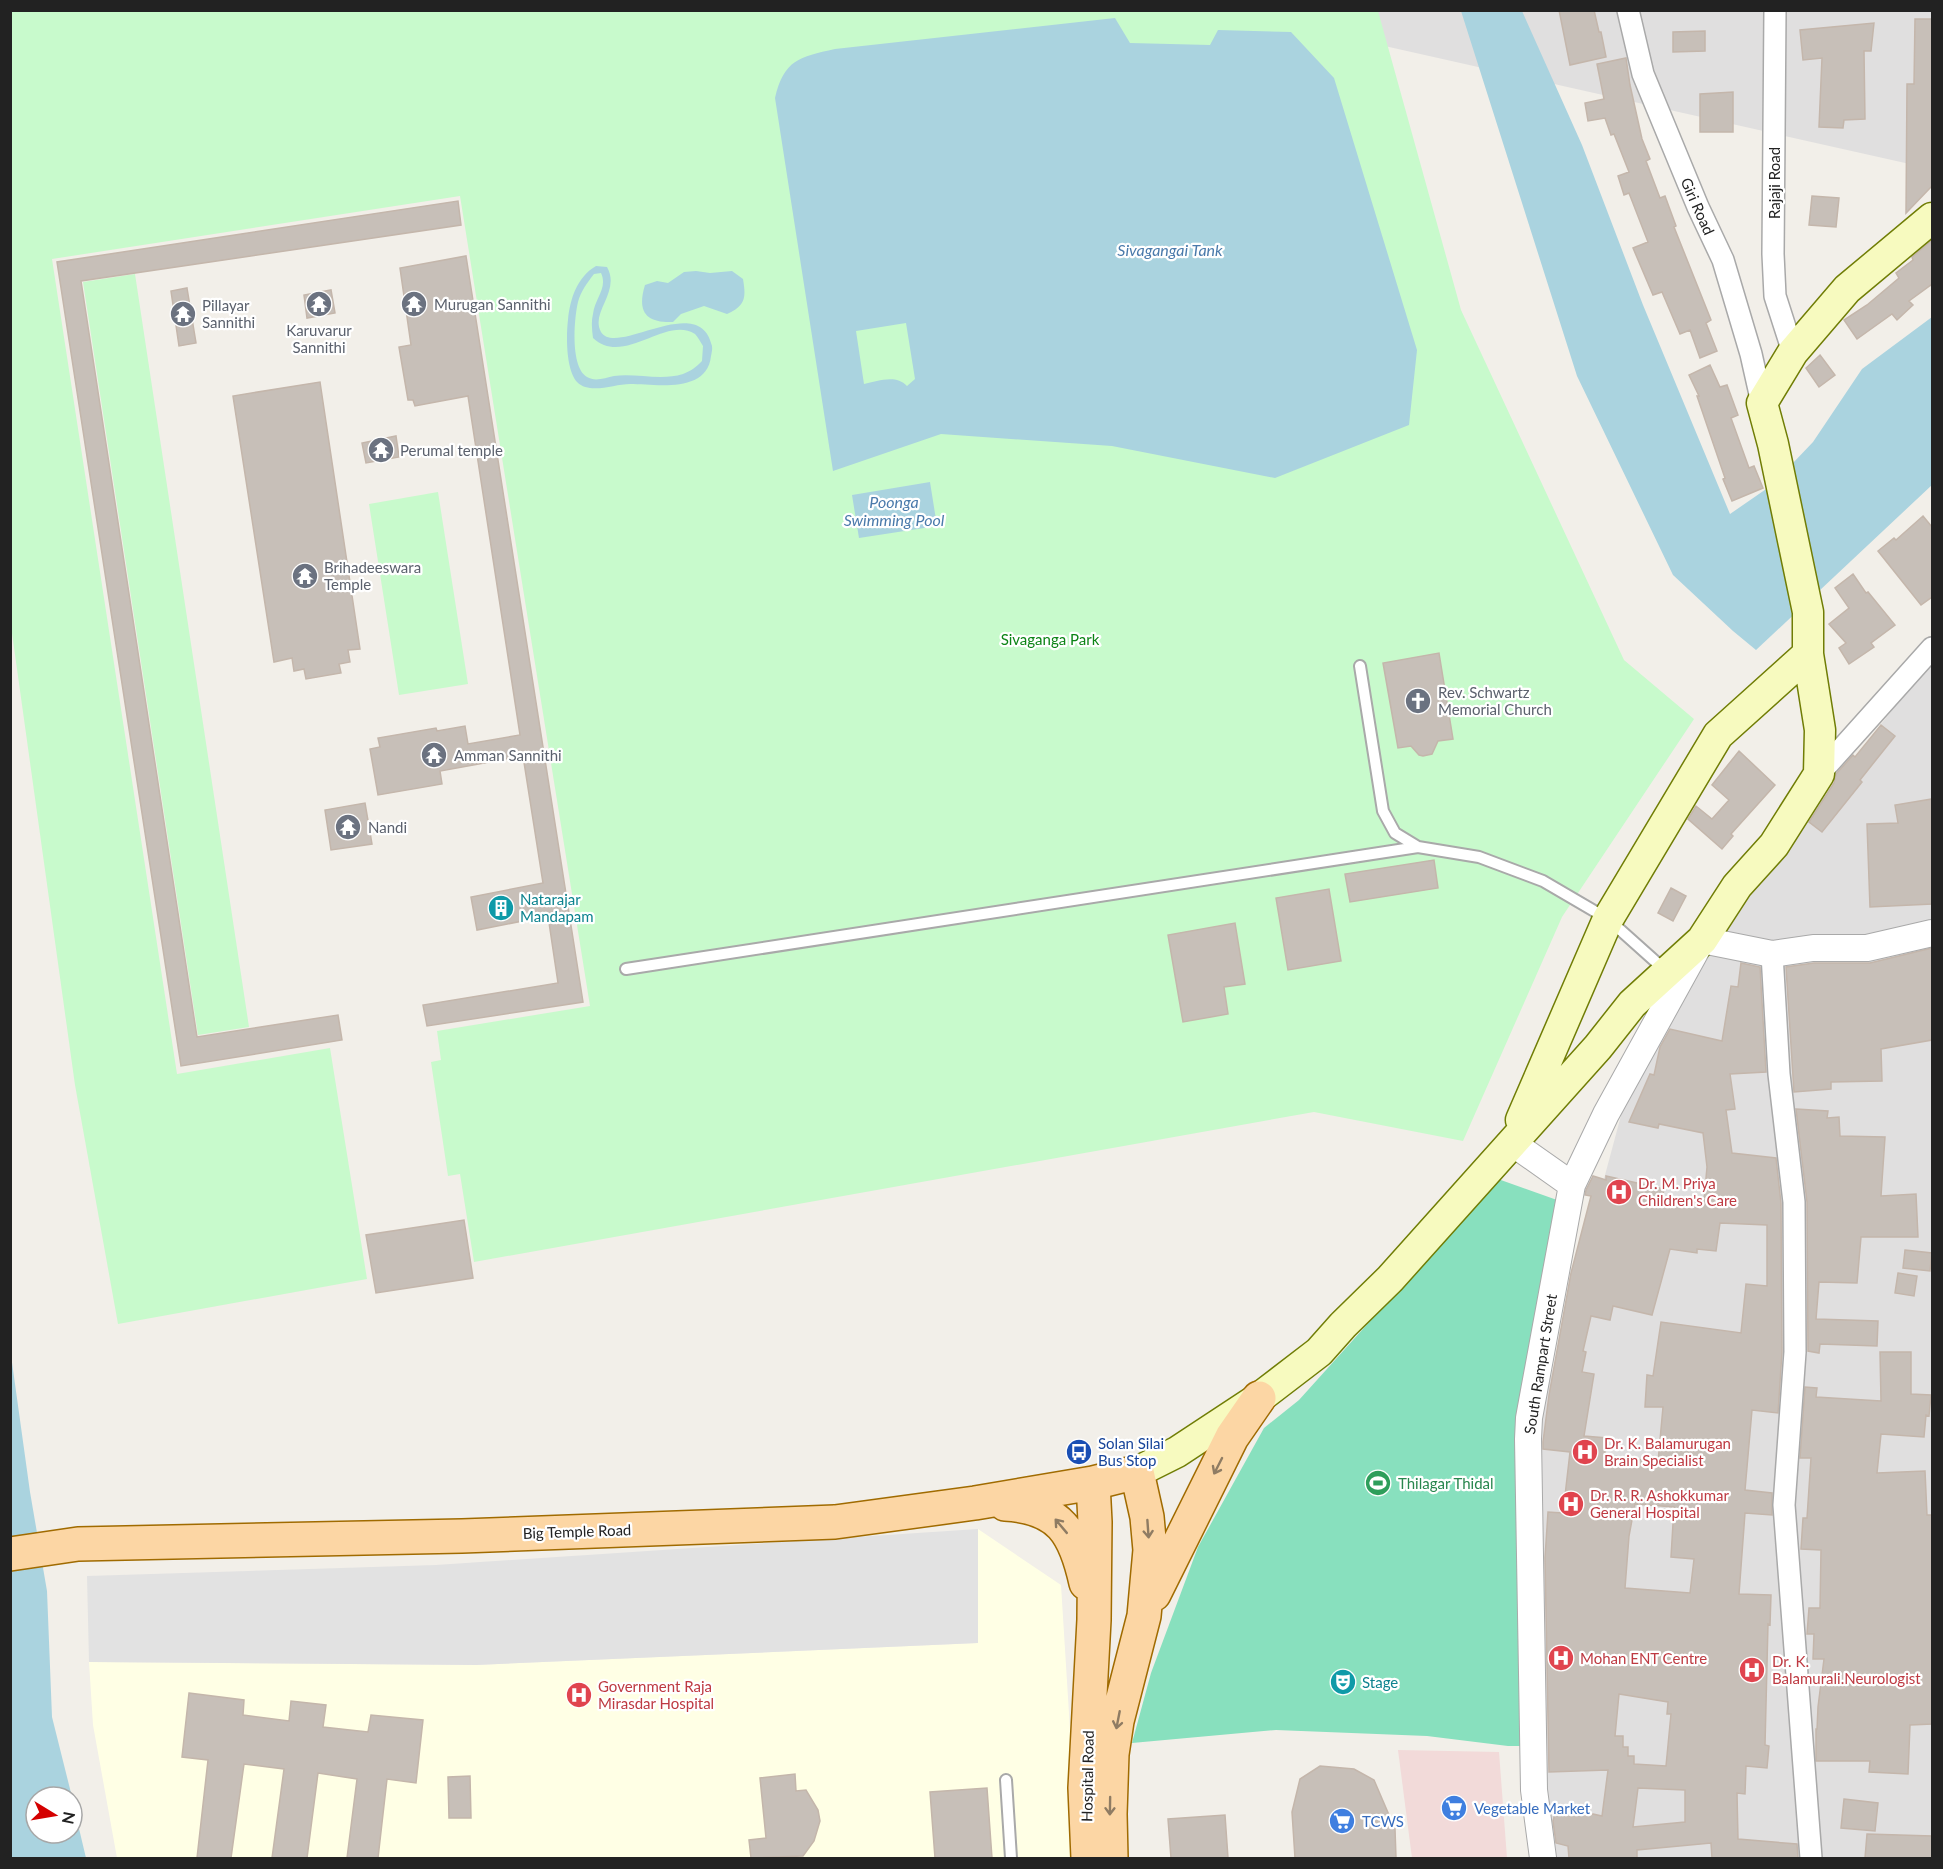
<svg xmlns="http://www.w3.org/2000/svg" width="1943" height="1869" font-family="Lato,sans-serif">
<rect width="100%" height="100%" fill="#f2efe9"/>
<!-- residential -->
<path fill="#e0dfdf" d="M 1229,11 L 1932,11 L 1932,169 Z
M 1932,659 L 1932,1858 L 1543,1858 L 1531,1451 L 1645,1026 Z"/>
<!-- commercial -->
<path fill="#f2dad9" d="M 1398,1750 L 1499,1752 L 1507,1858 L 1412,1858 Z"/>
<!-- education -->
<path fill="#ffffe5" d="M 978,1529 L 1061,1585 L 1078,1858 L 117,1858 L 93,1725 L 89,1662 L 476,1665 L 978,1643 Z"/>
<!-- park -->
<path fill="#c8facc" d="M 10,11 L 1378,11 L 1461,310 L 1624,660 L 1694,719 L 1562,917 L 1463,1141 L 1314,1112 L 474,1262 L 460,1174 L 448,1176 L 431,1062 L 441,1060 L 437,1031 L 590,1006 L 460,196 L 52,259 L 177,1074 L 330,1048 L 367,1279 L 118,1324 L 75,1085 L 11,626 Z
M 135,274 L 249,1027 L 198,1035 L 83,282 Z
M 438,492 L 468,684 L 399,695 L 369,504 Z"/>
<!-- pitch -->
<path fill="#88e0be" d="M 1498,1179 L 1557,1200 L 1534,1326 L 1527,1746 L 1508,1746 L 1427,1736 L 1276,1730 L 1132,1743 L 1151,1673 L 1198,1547 L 1264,1428 L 1299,1400 Z"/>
<!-- parking -->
<path fill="#e2e2e2" d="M 978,1529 L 978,1643 L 476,1665 L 89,1662 L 87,1576 L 436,1565 Z"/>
<!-- water -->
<path fill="#aad3df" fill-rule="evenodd" d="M 1461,11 L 1522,11 L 1582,145 L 1643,305 L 1730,514 L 1772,485 L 1813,442 L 1862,369 L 1932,317 L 1932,485 L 1756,650 L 1733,631 L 1673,575 L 1577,376 Z
M 1115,18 L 1130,43 L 1210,45 L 1218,30 L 1291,32 L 1334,78 L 1417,350 L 1409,425 L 1275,478 L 1112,446 L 941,434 L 833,471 L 775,98 C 784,60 799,57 835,49 ZM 906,323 L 915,379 L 907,386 C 896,374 878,381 864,384 L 856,331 Z
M 596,266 L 607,267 C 621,292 590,312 601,332 C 616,357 697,293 711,343 C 713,347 712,351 711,356 C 707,394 656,384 630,384 C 614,384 590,395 577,382 C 566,370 566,336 568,320 C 570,299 577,277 596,266 ZM 601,273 C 608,288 595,298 593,314 C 591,322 592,330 593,338 C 624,367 666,315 695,334 C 698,337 701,343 703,346 L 702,361 C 696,367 691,371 683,374 C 661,381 636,373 614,376 C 605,378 595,382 587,377 C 570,367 574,319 578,302 C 581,291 587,283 594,274 Z
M 696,271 L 710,273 L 732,271 L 743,279 C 746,297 746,306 727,314 L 704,306 L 681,314 L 673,322 C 645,323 637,311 645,285 L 657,281 L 668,283 L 684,272 Z
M 930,482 L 937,526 L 859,538 L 852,495 Z
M 10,1348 L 30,1492 L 47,1591 L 52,1717 L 72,1797 L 36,1797 L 36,1833 L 72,1833 L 72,1799 L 86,1858 L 11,1858 Z"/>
<!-- building -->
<path fill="#c7bfb8" stroke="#c4b6ab" stroke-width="1.5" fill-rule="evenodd" d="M 1559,10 L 1594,10 L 1599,32 L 1601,32 L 1606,57 L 1570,65 Z
M 1915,19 L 1932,19 L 1932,186 L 1906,213 L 1907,84 L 1914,84 Z
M 1874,23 L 1871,51 L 1864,51 L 1865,119 L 1844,120 L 1843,128 L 1819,127 L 1822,58 L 1803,60 L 1800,30 Z
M 1705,31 L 1705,51 L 1673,52 L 1673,32 Z
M 1626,58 L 1630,85 L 1642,139 L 1650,159 L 1646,161 L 1660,198 L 1665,196 L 1676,226 L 1674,227 L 1711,320 L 1706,323 L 1717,351 L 1700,358 L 1690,330 L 1680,334 L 1662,292 L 1653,295 L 1633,248 L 1648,242 L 1629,193 L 1624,195 L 1618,176 L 1629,172 L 1614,134 L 1611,135 L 1605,118 L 1588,121 L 1585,103 L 1604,99 L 1597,64 Z
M 1733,92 L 1733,132 L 1700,132 L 1700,94 Z
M 1812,196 L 1839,198 L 1836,227 L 1809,225 Z
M 458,201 L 461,225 L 81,281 L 197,1037 L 338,1015 L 342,1040 L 181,1066 L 57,262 Z
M 1932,240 L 1932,287 L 1931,285 L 1909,301 L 1913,305 L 1897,320 L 1892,314 L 1857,339 L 1844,320 L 1867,305 L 1899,278 L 1896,273 L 1913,260 L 1912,257 Z
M 466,256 L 583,1002 L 427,1026 L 423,1005 L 558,983 L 548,916 L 477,930 L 471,897 L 543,883 L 523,756 L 440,771 L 442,784 L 378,795 L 370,749 L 380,747 L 378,738 L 436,728 L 437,731 L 465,726 L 468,744 L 520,735 L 468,396 L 415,406 L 413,400 L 408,400 L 399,347 L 411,345 L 400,268 Z
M 187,288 L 196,343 L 179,346 L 171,291 Z
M 331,290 L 335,313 L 307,318 L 304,295 Z
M 1820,355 L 1835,375 L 1819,387 L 1806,368 Z
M 1710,365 L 1720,387 L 1727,385 L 1738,415 L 1731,418 L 1749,468 L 1754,466 L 1763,488 L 1732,501 L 1723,479 L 1725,478 L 1697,396 L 1699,396 L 1689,375 Z
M 320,382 L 360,649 L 348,650 L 350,662 L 339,664 L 341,673 L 306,679 L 304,669 L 294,671 L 292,658 L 274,662 L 233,396 Z
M 396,436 L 399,457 L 366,463 L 362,443 Z
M 1923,516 L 1932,527 L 1932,597 L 1921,605 L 1878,551 L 1894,538 L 1896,540 Z
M 1853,574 L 1866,593 L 1868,592 L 1895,625 L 1871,643 L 1874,647 L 1849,664 L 1839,648 L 1846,643 L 1829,624 L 1849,608 L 1835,588 Z
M 1439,653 L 1453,739 L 1438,741 L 1432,754 L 1423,756 L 1419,755 L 1411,746 L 1398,748 L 1383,663 Z
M 1881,725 L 1895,736 L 1860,780 L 1862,782 L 1822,832 L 1809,822 L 1834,783 L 1836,774 L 1853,755 L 1855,757 Z
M 1739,751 L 1775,785 L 1731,834 L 1733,836 L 1722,849 L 1688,819 L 1696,806 L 1712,819 L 1729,800 L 1712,785 Z
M 1932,799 L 1932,904 L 1870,907 L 1867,824 L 1898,823 L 1895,805 Z
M 365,803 L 372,844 L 331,850 L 325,810 Z
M 1434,860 L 1438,888 L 1350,902 L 1345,874 Z
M 1671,888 L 1686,896 L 1673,921 L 1658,913 Z
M 1329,889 L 1341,961 L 1288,970 L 1276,898 Z
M 1235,923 L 1245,984 L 1224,987 L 1228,1014 L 1183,1022 L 1168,935 Z
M 1932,948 L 1932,1040 L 1881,1049 L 1882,1081 L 1831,1082 L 1831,1089 L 1794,1092 L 1786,967 L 1814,963 L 1870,963 Z
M 1741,963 L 1760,967 L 1766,1072 L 1730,1074 L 1735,1109 L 1726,1110 L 1732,1153 L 1776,1158 L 1781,1203 L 1782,1352 L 1778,1413 L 1752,1410 L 1745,1490 L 1772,1493 L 1772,1515 L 1745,1513 L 1739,1594 L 1771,1595 L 1770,1625 L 1768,1624 L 1765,1745 L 1769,1746 L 1767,1768 L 1746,1766 L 1745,1794 L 1737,1793 L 1738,1839 L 1797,1844 L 1798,1858 L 1712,1858 L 1711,1843 L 1637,1850 L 1637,1858 L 1569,1858 L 1568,1846 L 1556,1843 L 1553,1821 L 1557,1806 L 1602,1816 L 1608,1770 L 1549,1772 L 1545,1558 L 1548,1512 L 1563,1513 L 1570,1452 L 1543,1449 L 1543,1442 L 1549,1395 L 1571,1273 L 1591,1196 L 1585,1195 L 1586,1190 L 1593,1176 L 1606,1180 L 1606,1176 L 1664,1189 L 1662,1199 L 1704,1200 L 1707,1167 L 1703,1133 L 1659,1124 L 1658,1128 L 1629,1122 L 1650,1074 L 1654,1075 L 1660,1047 L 1670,1029 L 1722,1041 L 1731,986 L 1738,987 ZM 1720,1223 L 1767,1225 L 1767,1286 L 1746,1284 L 1741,1333 L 1661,1322 L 1653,1376 L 1647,1375 L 1645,1407 L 1663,1407 L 1658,1462 L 1605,1455 L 1607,1438 L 1584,1436 L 1594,1374 L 1582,1372 L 1586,1352 L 1583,1351 L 1591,1316 L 1610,1320 L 1613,1306 L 1652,1315 L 1670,1249 L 1697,1253 L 1697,1249 L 1716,1251 ZM 1635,1504 L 1674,1507 L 1671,1557 L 1694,1559 L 1690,1593 L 1625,1588 L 1629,1536 ZM 1619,1694 L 1668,1702 L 1667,1714 L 1671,1714 L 1666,1766 L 1634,1764 L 1634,1756 L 1628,1756 L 1628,1747 L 1623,1747 L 1623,1736 L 1615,1736 ZM 1638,1788 L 1685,1790 L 1685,1822 L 1633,1827 Z
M 1796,1109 L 1828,1111 L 1827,1118 L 1839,1117 L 1840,1136 L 1885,1137 L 1881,1196 L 1916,1194 L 1918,1237 L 1861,1237 L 1857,1283 L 1819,1282 L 1816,1319 L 1878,1321 L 1877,1346 L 1820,1344 L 1819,1353 L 1808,1351 L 1807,1202 Z
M 464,1220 L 473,1278 L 376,1293 L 366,1235 Z
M 1905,1250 L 1932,1253 L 1930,1271 L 1903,1268 Z
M 1898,1273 L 1917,1276 L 1914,1296 L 1895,1293 Z
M 1880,1352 L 1911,1352 L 1911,1394 L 1931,1395 L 1929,1416 L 1926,1415 L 1924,1437 L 1881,1434 L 1877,1473 L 1925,1471 L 1927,1515 L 1932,1515 L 1932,1724 L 1910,1725 L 1908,1774 L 1869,1772 L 1870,1761 L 1816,1761 L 1816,1729 L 1817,1729 L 1818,1707 L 1824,1659 L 1813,1659 L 1814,1634 L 1807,1634 L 1809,1608 L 1820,1608 L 1821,1550 L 1801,1549 L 1803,1518 L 1807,1518 L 1811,1458 L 1800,1458 L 1805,1387 L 1817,1388 L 1816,1397 L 1881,1401 Z
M 189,1693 L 244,1700 L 243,1715 L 289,1721 L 291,1701 L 326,1705 L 323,1727 L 368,1732 L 371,1715 L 423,1720 L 416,1783 L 387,1779 L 378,1858 L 347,1858 L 357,1779 L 318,1773 L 307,1858 L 272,1858 L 284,1769 L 244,1764 L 231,1858 L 197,1858 L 208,1760 L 182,1757 Z
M 1320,1766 L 1354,1769 L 1374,1780 L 1395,1829 L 1396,1858 L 1295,1858 L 1292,1812 L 1300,1779 Z
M 795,1774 L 796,1791 L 806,1790 L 818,1810 L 820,1821 L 814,1841 L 803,1856 L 751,1858 L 749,1840 L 766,1838 L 760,1778 Z
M 470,1776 L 471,1818 L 449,1818 L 448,1777 Z
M 987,1788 L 992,1858 L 935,1858 L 930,1792 Z
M 1844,1799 L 1878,1803 L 1875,1831 L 1841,1828 Z
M 1225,1815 L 1228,1858 L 1171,1858 L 1168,1819 Z
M 1867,1834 L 1932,1836 L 1932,1858 L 1865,1858 Z"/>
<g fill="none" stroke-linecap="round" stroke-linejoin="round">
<!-- service casing -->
<g stroke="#a9a9a9" stroke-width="14">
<path id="service" d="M 1360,666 L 1383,811 L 1395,833 L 1418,847
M 626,969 L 1418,847 L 1479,857 L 1543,881 L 1608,919 L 1665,970
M 1006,1780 L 1011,1858"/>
</g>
<!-- minor casing -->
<g stroke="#a9a9a9" stroke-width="24">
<path id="minor" d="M 1628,10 L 1643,74 L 1698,207 L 1723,260 L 1751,354 L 1762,403
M 1775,10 L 1773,254 L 1775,296 L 1793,352
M 1819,774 L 1932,648
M 1772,954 L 1779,1074 L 1794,1202 L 1795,1352 L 1784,1505 L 1811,1858"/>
</g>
<!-- tertiary casing -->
<g stroke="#a9a9a9" stroke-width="28">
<path id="tertiary" d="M 1511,1142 L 1572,1185
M 1543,1858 L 1534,1790 L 1528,1439 L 1529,1418 L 1572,1185 L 1606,1114 L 1702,940 L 1772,954 L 1813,948 L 1867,948 L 1932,933"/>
</g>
<!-- secondary casing -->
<g stroke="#707d05" stroke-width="33">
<path id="secondary" d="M 1521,1120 L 1608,919 L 1718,735 L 1808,654
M 1137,1472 L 1177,1452 L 1259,1398 L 1319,1352 L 1343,1325 L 1390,1279 L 1598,1047 L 1632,1004 L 1702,940 L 1737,886 L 1774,845 L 1819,774 L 1820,730 L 1808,654 L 1808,612 L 1773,444 L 1762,403 L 1793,352 L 1847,289 L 1932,218"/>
</g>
<!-- primary casing -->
<g stroke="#a06b00" stroke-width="36">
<path id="primary" d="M 1005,1504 C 1060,1507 1075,1533 1086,1583
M 10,1554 L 78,1544 L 462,1536 L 835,1522 L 975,1503 L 1093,1483 L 1137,1472 L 1147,1517 L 1150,1550 L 1144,1616 L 1117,1721 L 1112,1754 L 1110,1814 L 1111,1858
M 1154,1594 L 1232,1437 L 1259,1398
M 1088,1858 L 1085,1788 L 1094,1620 L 1095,1522 L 1093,1483"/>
</g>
<!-- service -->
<use href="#service" stroke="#fff" stroke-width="10"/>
<!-- minor -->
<use href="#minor" stroke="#fff" stroke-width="21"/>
<!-- tertiary -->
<use href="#tertiary" stroke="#fff" stroke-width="26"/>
<!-- secondary -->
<use href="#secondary" stroke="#f7fabf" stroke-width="30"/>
<!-- primary -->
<use href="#primary" stroke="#fcd6a4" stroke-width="33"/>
</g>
<!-- one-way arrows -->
<defs><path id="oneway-shaft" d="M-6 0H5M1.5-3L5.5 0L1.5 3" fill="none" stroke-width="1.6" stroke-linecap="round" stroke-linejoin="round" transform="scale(1.5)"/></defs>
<g stroke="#8f7c63">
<use href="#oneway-shaft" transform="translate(1218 1466) rotate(117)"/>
<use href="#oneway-shaft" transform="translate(1061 1526) rotate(-130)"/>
<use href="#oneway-shaft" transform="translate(1148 1529) rotate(86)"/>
<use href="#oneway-shaft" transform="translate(1118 1720) rotate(101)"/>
<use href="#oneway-shaft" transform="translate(1110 1806) rotate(91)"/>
</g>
<!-- icons -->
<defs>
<g id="temple-disc" transform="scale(1.35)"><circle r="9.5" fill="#6b7280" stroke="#fff"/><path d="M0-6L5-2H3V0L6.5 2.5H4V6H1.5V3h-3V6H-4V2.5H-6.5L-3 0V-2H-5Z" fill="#fff"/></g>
<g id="church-disc" transform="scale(1.35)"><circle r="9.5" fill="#6b7280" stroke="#fff"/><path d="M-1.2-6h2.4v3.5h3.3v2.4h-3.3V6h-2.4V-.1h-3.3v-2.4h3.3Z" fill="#fff"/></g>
<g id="building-disc" transform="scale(1.35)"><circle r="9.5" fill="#0f9aa8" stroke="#fff"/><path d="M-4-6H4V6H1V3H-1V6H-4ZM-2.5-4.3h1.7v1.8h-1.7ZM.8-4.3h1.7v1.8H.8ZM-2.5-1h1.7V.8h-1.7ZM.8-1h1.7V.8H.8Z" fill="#fff"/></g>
<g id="hospital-disc" transform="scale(1.35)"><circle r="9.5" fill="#e0444e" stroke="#fff"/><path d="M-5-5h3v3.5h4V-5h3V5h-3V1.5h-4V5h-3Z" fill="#fff"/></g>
<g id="bus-disc" transform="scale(1.35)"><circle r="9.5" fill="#1a4fb4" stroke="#fff"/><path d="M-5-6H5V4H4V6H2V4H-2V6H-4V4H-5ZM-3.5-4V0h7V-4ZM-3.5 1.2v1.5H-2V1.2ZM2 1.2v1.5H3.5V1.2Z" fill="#fff"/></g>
<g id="stadium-disc" transform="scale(1.35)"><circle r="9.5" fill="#2e9e5b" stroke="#fff"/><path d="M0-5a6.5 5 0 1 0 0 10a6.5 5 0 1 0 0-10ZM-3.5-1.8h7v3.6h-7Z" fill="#fff"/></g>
<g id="theatre-disc" transform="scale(1.35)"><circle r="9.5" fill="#0f9aa8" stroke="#fff"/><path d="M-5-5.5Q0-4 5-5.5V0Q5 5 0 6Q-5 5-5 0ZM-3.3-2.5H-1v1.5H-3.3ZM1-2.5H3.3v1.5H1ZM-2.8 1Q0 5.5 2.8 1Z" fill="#fff"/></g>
<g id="supermarket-disc" transform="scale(1.35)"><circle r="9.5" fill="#3f7fe0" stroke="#fff"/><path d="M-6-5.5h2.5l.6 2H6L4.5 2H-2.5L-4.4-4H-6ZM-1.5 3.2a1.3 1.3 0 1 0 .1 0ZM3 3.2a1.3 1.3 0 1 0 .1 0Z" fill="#fff"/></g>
</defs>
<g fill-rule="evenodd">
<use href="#temple-disc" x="319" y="304"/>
<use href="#temple-disc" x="414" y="304"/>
<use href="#temple-disc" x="183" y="314"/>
<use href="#temple-disc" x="381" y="450"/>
<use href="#temple-disc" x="305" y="576"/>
<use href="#church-disc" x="1418" y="701"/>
<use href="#temple-disc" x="434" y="755"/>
<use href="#temple-disc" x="348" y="827"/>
<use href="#building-disc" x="501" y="908"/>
<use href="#hospital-disc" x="1619" y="1192"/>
<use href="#bus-disc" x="1079" y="1452"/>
<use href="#hospital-disc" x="1585" y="1452"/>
<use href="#stadium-disc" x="1378" y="1483"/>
<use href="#hospital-disc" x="1571" y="1504"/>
<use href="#hospital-disc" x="1561" y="1658"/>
<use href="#hospital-disc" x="1752" y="1670"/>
<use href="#theatre-disc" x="1343" y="1682"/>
<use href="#hospital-disc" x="579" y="1695"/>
<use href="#supermarket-disc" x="1454" y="1808"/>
<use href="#supermarket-disc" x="1342" y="1821"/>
</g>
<g text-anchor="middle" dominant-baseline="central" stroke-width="4.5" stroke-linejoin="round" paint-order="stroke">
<!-- street labels -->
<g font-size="15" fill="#222" stroke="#fff">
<text transform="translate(1774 183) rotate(-90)">Rajaji Road</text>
<text transform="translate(1698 206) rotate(66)">Giri Road</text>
<text transform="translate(1540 1364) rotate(-81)">South Rampart Street</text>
<text transform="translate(577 1531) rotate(-2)">Big Temple Road</text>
<text transform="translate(1087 1776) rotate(-89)">Hospital Road</text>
</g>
<!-- worship labels -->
<g font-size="15" fill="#5b616d" stroke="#fff" text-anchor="start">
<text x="434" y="304">Murugan Sannithi</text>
<text x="202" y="305">Pillayar<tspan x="202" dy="17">Sannithi</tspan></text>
<text x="319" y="330" text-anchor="middle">Karuvarur<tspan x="319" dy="17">Sannithi</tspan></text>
<text x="400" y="450">Perumal temple</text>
<text x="324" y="567">Brihadeeswara<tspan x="324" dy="17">Temple</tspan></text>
<text x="1438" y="692">Rev. Schwartz<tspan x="1438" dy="17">Memorial Church</tspan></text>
<text x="454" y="755">Amman Sannithi</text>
<text x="368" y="827">Nandi</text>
</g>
<!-- park labels -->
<g font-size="15" fill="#0c8416" stroke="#fff">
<text x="1050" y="639">Sivaganga Park</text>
</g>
<!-- culture labels -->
<g font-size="15" fill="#0d838f" stroke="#fff" text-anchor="start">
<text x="520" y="899">Natarajar<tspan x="520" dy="17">Mandapam</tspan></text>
<text x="1362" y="1682">Stage</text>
</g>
<!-- health labels -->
<g font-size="15" fill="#be3a42" stroke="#fff" text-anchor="start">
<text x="1638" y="1183">Dr. M. Priya<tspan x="1638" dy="17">Children's Care</tspan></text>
<text x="1604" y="1443">Dr. K. Balamurugan<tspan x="1604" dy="17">Brain Specialist</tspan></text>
<text x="1590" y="1495">Dr. R. R. Ashokkumar<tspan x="1590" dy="17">General Hospital</tspan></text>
<text x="1580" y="1658">Mohan ENT Centre</text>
<text x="1772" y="1661">Dr. K.<tspan x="1772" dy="17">Balamurali.Neurologist</tspan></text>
<text x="598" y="1686">Government Raja<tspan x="598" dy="17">Mirasdar Hospital</tspan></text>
</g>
<!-- transit labels -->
<g font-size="15" fill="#164399" stroke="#fff" text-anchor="start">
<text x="1098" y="1443">Solan Silai<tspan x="1098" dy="17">Bus Stop</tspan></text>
</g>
<!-- leisure labels -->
<g font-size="15" fill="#27864d" stroke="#fff" text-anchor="start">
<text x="1398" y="1483">Thilagar Thidal</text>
</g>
<!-- shop labels -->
<g font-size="15" fill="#366cbe" stroke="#fff" text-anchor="start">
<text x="1474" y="1808">Vegetable Market</text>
<text x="1362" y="1821">TCWS</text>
</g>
<!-- water labels -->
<g font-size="16" font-style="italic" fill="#4a7aab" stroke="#fff">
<text x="1170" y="249">Sivagangai Tank</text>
<text x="894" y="501">Poonga<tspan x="894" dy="18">Swimming Pool</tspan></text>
</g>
</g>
<!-- border -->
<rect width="1943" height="1869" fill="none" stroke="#222222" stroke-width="24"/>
<!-- north arrow -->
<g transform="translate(54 1815) rotate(101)"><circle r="28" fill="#ffffff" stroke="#a7a7a7" stroke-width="1.5"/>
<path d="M0-4.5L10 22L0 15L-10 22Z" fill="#d40000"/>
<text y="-9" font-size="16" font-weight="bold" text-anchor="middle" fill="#222222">N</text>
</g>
</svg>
